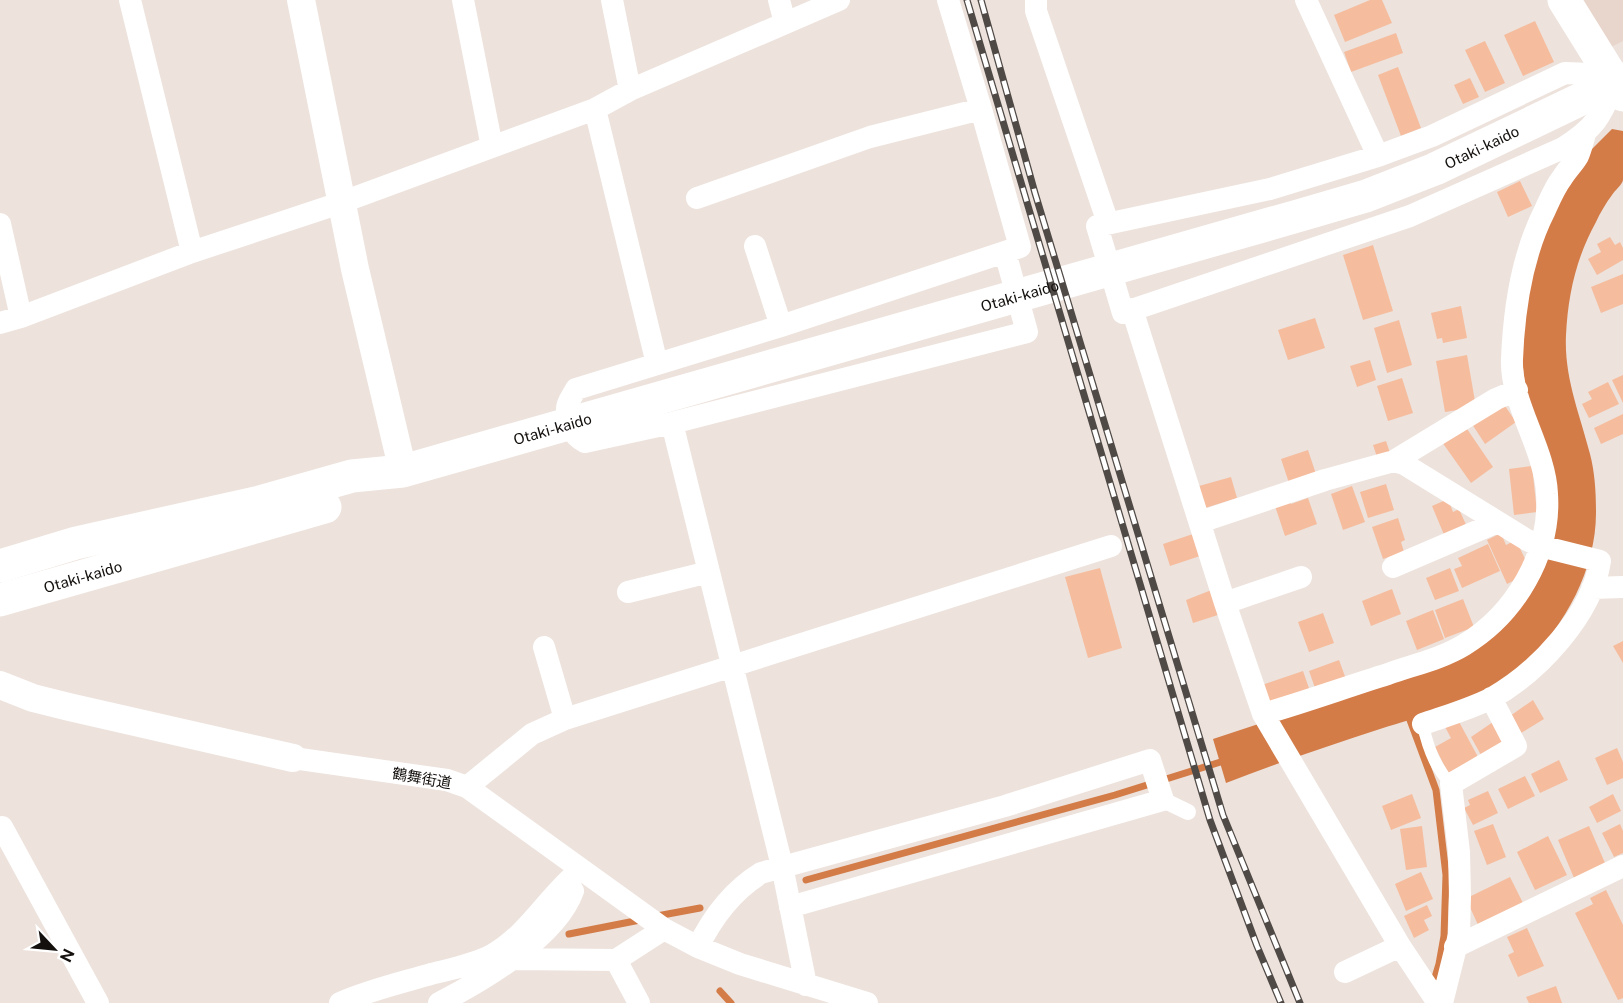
<svg xmlns="http://www.w3.org/2000/svg" width="1623" height="1003" font-family="'Public Sans','Noto Sans JP',sans-serif">
<rect width="100%" height="100%" fill="#ede2dc"/>
<!-- built -->
<path fill="#e8d6cc" d="M 1578,0 L 1623,0 L 1623,41 L 1609,48 Z"/>
<!-- water -->
<path fill="#d37c48" d="M 1612,129 L 1623,131 C 1623,143 1623,170 1623,180 C 1622,185 1615,190 1612,195 C 1606,203 1600,213 1596,222 C 1576,258 1568,295 1566,335 C 1564,378 1580,414 1590,454 C 1595,473 1596,493 1596,513 C 1596,577 1555,646 1502,681 C 1466,705 1421,716 1380,729 C 1328,746 1277,763 1226,783 L 1213,739 L 1442,663 L 1544,558 L 1522,358 L 1523,317 L 1537,243 L 1586,155 Z"/>
<g fill="none" stroke-linecap="round" stroke-linejoin="round">
<!-- stream -->
<path stroke="#d37c48" stroke-width="7" d="M 1407,712 L 1436,790 L 1446,875 L 1444,936 L 1439,964 L 1433,984
M 806,880 L 1115,795 L 1227,760
M 657,916 L 700,908
M 569,934 L 640,920
M 720,991 L 731,1003"/>
</g>
<!-- building -->
<path fill="#f5bd9e" d="M 1370,0 L 1382,0 L 1392,23 L 1345,42 L 1334,15 Z
M 1535,21 L 1554,62 L 1523,76 L 1504,35 Z
M 1396,33 L 1403,53 L 1351,72 L 1344,52 Z
M 1485,41 L 1505,83 L 1485,92 L 1465,50 Z
M 1398,67 L 1421,128 L 1401,136 L 1378,75 Z
M 1470,78 L 1479,97 L 1463,104 L 1454,85 Z
M 1520,181 L 1532,206 L 1508,217 L 1497,192 Z
M 1610,237 L 1615,245 L 1620,242 L 1623,248 L 1623,260 L 1597,275 L 1588,259 L 1601,252 L 1597,244 Z
M 1373,245 L 1393,311 L 1363,320 L 1343,255 Z
M 1623,274 L 1623,304 L 1601,313 L 1591,287 Z
M 1461,306 L 1467,338 L 1443,343 L 1442,338 L 1437,339 L 1431,313 Z
M 1315,318 L 1325,348 L 1288,360 L 1278,330 Z
M 1399,320 L 1412,365 L 1387,373 L 1374,328 Z
M 1467,355 L 1476,407 L 1445,412 L 1436,361 Z
M 1370,360 L 1376,380 L 1357,387 L 1350,366 Z
M 1623,375 L 1623,403 L 1612,380 Z
M 1402,378 L 1413,413 L 1388,421 L 1377,386 Z
M 1608,382 L 1619,404 L 1589,418 L 1582,404 L 1592,399 L 1588,392 Z
M 1503,403 L 1516,422 L 1485,444 L 1472,424 Z
M 1623,414 L 1623,434 L 1601,444 L 1594,428 Z
M 1465,426 L 1493,467 L 1471,483 L 1442,442 Z
M 1386,441 L 1390,453 L 1377,457 L 1373,445 Z
M 1308,450 L 1316,474 L 1289,483 L 1281,459 Z
M 1532,466 L 1537,512 L 1514,515 L 1509,469 Z
M 1231,477 L 1237,498 L 1205,508 L 1199,486 Z
M 1386,484 L 1394,510 L 1368,518 L 1360,492 Z
M 1352,486 L 1365,522 L 1343,530 L 1331,494 Z
M 1308,498 L 1317,524 L 1285,536 L 1275,506 L 1290,501 L 1291,504 Z
M 1448,499 L 1453,512 L 1459,509 L 1467,527 L 1445,537 L 1432,506 Z
M 1398,518 L 1405,540 L 1401,542 L 1404,552 L 1383,559 L 1372,527 Z
M 1196,533 L 1203,555 L 1170,566 L 1163,544 Z
M 1501,533 L 1506,545 L 1516,540 L 1526,561 L 1519,578 L 1507,584 L 1487,540 Z
M 1488,544 L 1500,571 L 1462,588 L 1454,569 L 1462,566 L 1458,558 Z
M 1100,568 L 1122,648 L 1088,658 L 1065,577 Z
M 1450,568 L 1459,591 L 1435,600 L 1426,578 Z
M 1214,589 L 1221,614 L 1193,623 L 1186,600 Z
M 1392,589 L 1401,614 L 1371,626 L 1362,601 Z
M 1463,599 L 1474,627 L 1445,638 L 1435,610 Z
M 1433,610 L 1444,639 L 1417,650 L 1406,621 Z
M 1323,613 L 1334,643 L 1309,652 L 1298,622 Z
M 1623,641 L 1623,663 L 1613,646 Z
M 1339,660 L 1346,679 L 1315,688 L 1309,671 Z
M 1303,671 L 1310,691 L 1269,706 L 1262,685 Z
M 1533,700 L 1544,719 L 1521,733 L 1510,716 Z
M 1457,718 L 1478,757 L 1448,773 L 1435,747 L 1451,738 L 1444,725 Z
M 1493,722 L 1504,741 L 1481,755 L 1471,737 Z
M 1617,748 L 1623,762 L 1623,778 L 1607,785 L 1595,758 Z
M 1559,760 L 1568,780 L 1540,793 L 1531,774 Z
M 1525,776 L 1535,796 L 1508,809 L 1498,789 Z
M 1488,791 L 1498,813 L 1473,825 L 1464,808 L 1470,805 L 1468,800 Z
M 1412,794 L 1421,818 L 1391,830 L 1382,806 Z
M 1613,794 L 1621,811 L 1597,823 L 1589,807 Z
M 1493,824 L 1506,857 L 1487,865 L 1474,831 Z
M 1620,824 L 1623,831 L 1623,853 L 1614,857 L 1602,833 Z
M 1422,826 L 1427,867 L 1406,870 L 1400,829 Z
M 1589,826 L 1605,863 L 1574,878 L 1558,840 Z
M 1548,836 L 1567,875 L 1535,890 L 1517,852 Z
M 1421,872 L 1433,899 L 1406,911 L 1395,884 Z
M 1510,877 L 1524,905 L 1479,927 L 1468,903 L 1471,901 L 1469,897 Z
M 1606,890 L 1623,925 L 1623,998 L 1618,1000 L 1575,913 L 1593,904 L 1590,898 Z
M 1427,905 L 1432,916 L 1424,920 L 1429,930 L 1414,938 L 1404,916 Z
M 1527,928 L 1544,966 L 1518,977 L 1508,955 L 1514,952 L 1507,937 Z
M 1556,986 L 1562,1003 L 1529,1003 L 1526,997 Z"/>
<g fill="none" stroke-linecap="round" stroke-linejoin="round">
<!-- service -->
<path stroke="#fff" stroke-width="12" d="M 1423,724 C 1427,745 1436,769 1451,784"/>
<!-- pedestrian -->
<path stroke="#fff" stroke-width="16" d="M 1163,800 L 1188,812"/>
<!-- minor -->
<path stroke="#fff" stroke-width="22" d="M 130,0 L 192,252
M 463,0 L 492,147
M 612,0 L 630,90
M 779,0 L 785,23
M 948,0 L 981,109 L 1020,247 L 781,326 L 576,389 C 573,395 567,402 567,408 C 566,422 572,435 585,442 L 672,423 L 1027,332 L 1005,252
M 1036,0 L 1036,11 L 1108,223
M 1306,0 L 1378,156
M 1565,73 L 1592,74 L 1615,83 C 1601,117 1595,128 1563,148 L 1410,216 L 1123,313 L 1097,226 L 1270,189 L 1378,156 L 1432,136 Z
M 595,109 L 657,364
M 697,198 L 870,137 L 981,109
M 0,224 L 21,317
M 755,246 L 781,326
M 1132,309 L 1225,603 L 1263,714 L 1400,946 L 1438,1003
M 0,323 L 21,317 L 192,252 L 340,203 L 595,109 L 630,90 L 839,0
M 672,423 L 782,866 L 806,985
M 1394,461 L 1496,399 L 1517,390
M 1200,522 L 1325,480 L 1394,461 L 1404,464 L 1527,540 L 1540,546 L 1600,561 C 1592,615 1538,672 1492,698 C 1470,709 1446,716 1423,724
M 1393,567 L 1498,522
M 1592,588 L 1623,587
M 628,592 L 709,572
M 1225,603 L 1301,577
M 544,647 L 565,719
M 1263,714 C 1305,702 1346,687 1388,674 C 1413,665 1441,659 1464,645 C 1515,614 1551,554 1547,494 C 1545,448 1510,403 1512,359 C 1514,308 1522,255 1545,210 C 1550,199 1555,187 1562,178 C 1567,170 1574,163 1578,156 C 1581,149 1583,141 1585,134
M 293,758 L 447,780 L 467,787 L 664,929 L 698,947 L 740,964 L 867,1003
M 467,787 L 532,734 L 565,719 L 1111,546
M 2,827 L 98,1003
M 698,947 C 713,916 732,891 761,873 L 1005,806 L 1150,760 L 1163,800 L 790,907
M 1455,947 L 1623,866
M 513,959 L 616,960 L 664,929
M 616,960 L 639,1003
M 1345,972 L 1400,946
M 340,1003 C 369,990 400,983 431,974 C 451,969 473,965 492,955 C 529,934 548,896 580,870
M 439,1003 C 482,981 556,938 573,891
M 1442,1003 L 1459,935 L 1460,896 L 1459,852 L 1451,784 L 1516,746 L 1491,698"/>
<!-- tertiary -->
<path stroke="#fff" stroke-width="28" d="M 301,0 L 355,269 L 403,471
M 0,685 L 33,698 L 69,707 L 293,758"/>
<!-- primary -->
<path stroke="#fff" stroke-width="33" d="M 1564,0 L 1623,95"/>
<!-- trunk -->
<g stroke="#fff" stroke-width="33">
<path id="s1" d="M 0,566 L 76,543 L 260,502 L 352,476 L 403,471 L 1301,215 L 1366,196 L 1435,169 L 1623,79"/>
<path id="s2" d="M 0,600 L 325,507"/>
</g>
<!-- rail casing -->
<g stroke="#504a47" stroke-width="7">
<path id="rail" d="M 967,0 L 1210,820 L 1257,946 L 1281,1003
M 981,0 L 1035,193 L 1223,815 L 1300,1003"/>
</g>
<!-- rail -->
<use href="#rail" stroke="#fff" stroke-width="4.5" stroke-dasharray="14" stroke-linecap="butt"/>
</g>
<g text-anchor="middle" dominant-baseline="central" stroke-width="4.5" stroke-linejoin="round" paint-order="stroke">
<!-- street labels -->
<g font-size="15" fill="#14100e" stroke="#fff">
<text stroke="none"><textPath href="#s1" startOffset="1542">Otaki-kaido</textPath></text>
<text stroke="none"><textPath href="#s1" startOffset="1056">Otaki-kaido</textPath></text>
<text stroke="none"><textPath href="#s1" startOffset="570">Otaki-kaido</textPath></text>
<text stroke="none"><textPath href="#s2" startOffset="86">Otaki-kaido</textPath></text>
<text transform="translate(422 778) rotate(10)">鶴舞街道</text>
</g>
</g>
<!-- north arrow -->
<g transform="translate(54 949) rotate(116)" stroke="#ffffff" stroke-width="4.5" paint-order="stroke">
<path d="M0-4.5L10 22L0 15L-10 22Z" fill="#14100e"/>
<text y="-9" font-size="16" font-weight="bold" text-anchor="middle" fill="#14100e">N</text>
</g>
</svg>
